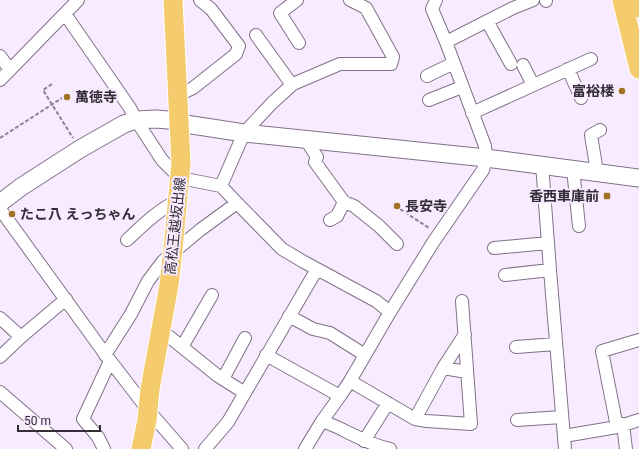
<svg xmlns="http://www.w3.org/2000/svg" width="639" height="449" font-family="Roboto,'Noto Sans JP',sans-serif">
<rect width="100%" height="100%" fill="#f8eaff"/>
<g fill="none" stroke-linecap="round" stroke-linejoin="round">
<!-- street casing -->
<g stroke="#807187" stroke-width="14">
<path id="street" d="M 297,0 L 280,13 L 299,43
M 436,0 L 432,9 L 446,42
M 546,0 L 546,1
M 65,14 L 130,108 L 136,120 L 162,160 L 180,178 L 221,186
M 487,21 L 511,64
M 256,35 L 292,85
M 0,56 L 10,70
M 523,65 L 533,85
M 568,69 L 581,98
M 427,76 L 454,63
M 0,80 L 78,0
M 177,96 L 193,88 L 236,54 L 239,46 L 211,9 L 200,0
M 429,100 L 462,87
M 472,113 L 591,59
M 306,140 L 317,157 L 315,162 L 344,202 L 337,216 L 330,220
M 542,164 L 550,270 L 565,449
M 573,169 L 579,226
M 597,172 L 591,135 L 600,130
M 344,202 L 354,206 L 379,226 L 397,244
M 237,203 L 221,186 L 244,133 L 272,103 L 293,84 L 340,64 L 391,64 L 393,57 L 366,8 L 350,0
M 0,209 L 105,354 L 148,410 L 182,449
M 127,240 C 143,225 158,210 177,201
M 494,248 L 548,243
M 505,275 L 550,270
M 289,316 L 313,329 L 330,333 L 365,355
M 0,318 L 21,337
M 161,330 L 218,376 L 245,393
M 182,347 L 212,295
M 516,347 L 556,344
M 105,355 L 131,314 L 148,281 L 163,261 L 200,230 L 237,203 L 282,249 L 304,262 L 376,301 L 390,312
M 266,355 L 340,396
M 0,357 L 21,337 L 66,299
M 443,368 L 467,372
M 223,379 L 245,338
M 350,381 L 415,419 L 443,368 L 465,334
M 0,392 L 66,449
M 415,419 L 427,421 L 471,424 L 462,301
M 517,420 L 562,417
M 322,421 C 330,424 338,427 345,431 C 360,438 374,446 390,449
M 623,424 L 626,449
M 617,427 L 602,351 L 639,340
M 564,436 L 617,427 L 639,420
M 364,441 L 388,403
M 104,449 L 98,437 L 83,419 L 110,361
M 205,449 L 228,422 L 317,269
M 305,449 L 322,421 L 340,396 L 350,381 L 390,312 L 434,241 L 483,170 L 486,158 L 485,146 L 446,42 L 513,8 L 533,0"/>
</g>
<!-- secondary casing -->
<g stroke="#807187" stroke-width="19">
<path id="secondary" d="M 0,203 L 21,187 L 80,149 L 124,124 L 136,120 L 156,119 L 168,120 L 192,125 L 244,133 L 486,158 L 639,178"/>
</g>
<!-- primary casing -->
<g stroke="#fff" stroke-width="21">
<path id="primary" d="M 622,0 L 639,69
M 637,0 L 639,8
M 141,449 L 147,420 L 150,389 L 169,285 L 173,249 L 181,163 L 173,0"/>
</g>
<!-- path -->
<path stroke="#8d8392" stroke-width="2" stroke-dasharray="4 2" stroke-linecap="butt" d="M 52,84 L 43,90 L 73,138
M 0,138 L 62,98
M 400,209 L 429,228"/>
<!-- street -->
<use href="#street" stroke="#fff" stroke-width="12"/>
<!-- secondary -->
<use href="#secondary" stroke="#fff" stroke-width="17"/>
<!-- primary -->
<use href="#primary" stroke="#f4cb6d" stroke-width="19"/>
</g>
<!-- markers -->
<g fill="#9f7424" stroke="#f8eaff" stroke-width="1.5">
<circle cx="622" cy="91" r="4"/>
<circle cx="67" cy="97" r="4"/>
<rect x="603" y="192" width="8" height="8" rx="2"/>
<circle cx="397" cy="206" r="4"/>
<circle cx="12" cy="214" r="4"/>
</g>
<g text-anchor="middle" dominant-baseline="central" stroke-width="4" stroke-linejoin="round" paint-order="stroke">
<!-- poi labels -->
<g font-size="14" font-weight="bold" fill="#322c36" stroke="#f8eaff" text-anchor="start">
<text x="614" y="91" text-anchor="end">富裕楼</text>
<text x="75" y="97">萬徳寺</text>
<text x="599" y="196" text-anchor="end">香西車庫前</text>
<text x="405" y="206">長安寺</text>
<text x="20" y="214">たこ八 えっちゃん</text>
</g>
<!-- street labels -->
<g font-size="14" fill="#322c36" stroke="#f8eaff">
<text transform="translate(175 226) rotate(-84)">高松王越坂出線</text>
</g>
</g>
<!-- scale -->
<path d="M18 425v6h82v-6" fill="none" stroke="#322c36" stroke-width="2"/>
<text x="24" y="425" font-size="12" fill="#322c36" stroke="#f8eaff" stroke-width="3" paint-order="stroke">50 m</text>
</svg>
